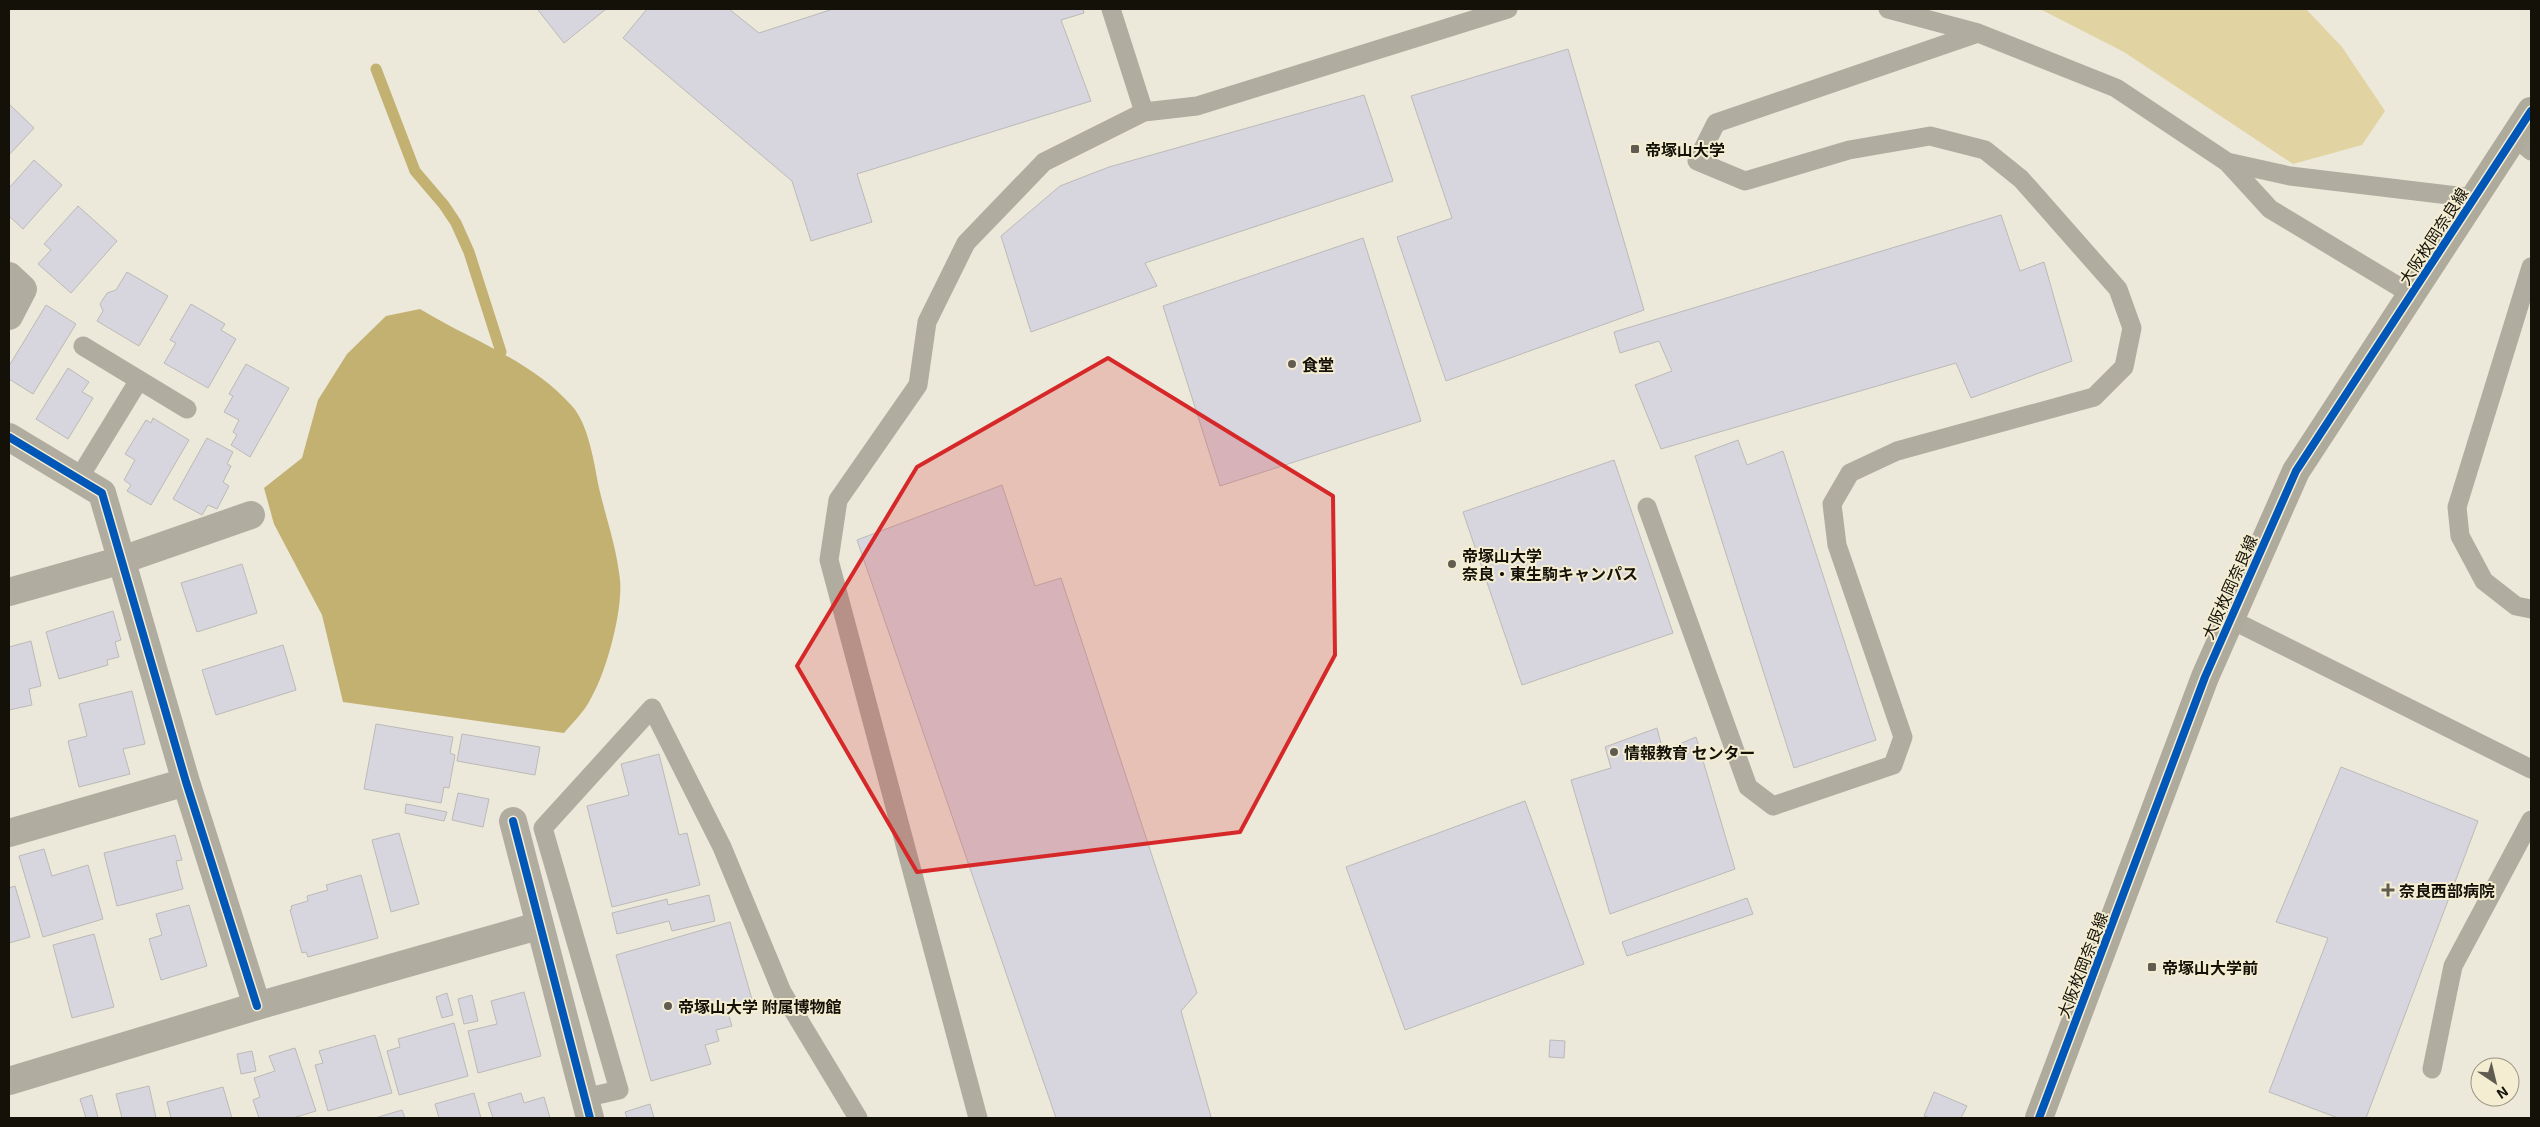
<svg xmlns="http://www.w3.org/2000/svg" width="2540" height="1127" font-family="'Exo 2','Noto Sans JP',sans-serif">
<rect width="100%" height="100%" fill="#ece8da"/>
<!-- green -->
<path fill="#e2d4a2" d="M 2040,9 L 2306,9 L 2342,47 L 2385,111 L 2362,145 L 2293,164 L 2124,52 Z"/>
<!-- water -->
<path fill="#c3b172" d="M 420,309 C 472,341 530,359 572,406 C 589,425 594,463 599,488 C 606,518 617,549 620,580 C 623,611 606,674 590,700 C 584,712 573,722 564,733 L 343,702 L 322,615 L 274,524 L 264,488 L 302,458 L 318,400 L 347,354 L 386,316 Z"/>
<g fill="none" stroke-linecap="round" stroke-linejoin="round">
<!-- stream -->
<path stroke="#c3b172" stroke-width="11" d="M 376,69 L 415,171 L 444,205 L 456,223 L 469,252 L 501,352"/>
</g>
<!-- building -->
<path fill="#d7d6de" stroke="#bbbab8" d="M 540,9 L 606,9 L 564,43 L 538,10 Z
M 647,9 L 729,9 L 759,33 L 833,9 L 1083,9 L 1084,13 L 1061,20 L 1091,101 L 857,174 L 872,222 L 811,241 L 792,181 L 623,38 Z
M 1568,49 L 1644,310 L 1446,381 L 1397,237 L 1452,218 L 1411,96 Z
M 1364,95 L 1393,181 L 1145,263 L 1157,286 L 1031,332 L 1001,236 L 1060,186 L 1109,167 Z
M 9,104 L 34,128 L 9,155 Z
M 34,160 L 62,185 L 23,229 L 9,216 L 9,188 Z
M 78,206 L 117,241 L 71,293 L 38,264 L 51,250 L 44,244 Z
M 2001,215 L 2020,271 L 2044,262 L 2072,361 L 1971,398 L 1956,363 L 1661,449 L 1635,385 L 1672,371 L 1659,341 L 1620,353 L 1614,332 Z
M 1363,238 L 1421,421 L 1220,486 L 1163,306 Z
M 127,272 L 168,296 L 139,346 L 97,321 L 103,311 L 100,304 L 107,293 L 116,290 Z
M 191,304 L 225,324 L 221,330 L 236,339 L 208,388 L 164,363 L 176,343 L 170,340 Z
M 46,305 L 76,324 L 33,394 L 9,379 L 9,366 Z
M 246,364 L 289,388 L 250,457 L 231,445 L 237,435 L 233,432 L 239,420 L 224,412 L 233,396 L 229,394 Z
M 68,368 L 89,382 L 82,392 L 93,398 L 68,439 L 36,419 Z
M 153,418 L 189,440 L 151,505 L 127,491 L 131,485 L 124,480 L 135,460 L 125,454 L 146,420 L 151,423 Z
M 207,438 L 233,452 L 227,464 L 231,466 L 223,482 L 229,486 L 217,509 L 208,505 L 202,515 L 173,499 Z
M 1738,440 L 1747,465 L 1783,451 L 1876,740 L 1794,768 L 1695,456 Z
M 1614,460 L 1673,633 L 1522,685 L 1463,512 Z
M 1002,485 L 1035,586 L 1061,578 L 1197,993 L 1181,1011 L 1211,1117 L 1206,1118 L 1056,1118 L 857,540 Z
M 242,564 L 257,613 L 197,632 L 181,583 Z
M 113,611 L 121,640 L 115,642 L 119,657 L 107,660 L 108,665 L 59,679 L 46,632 Z
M 31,641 L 41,686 L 29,689 L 32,705 L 9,710 L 9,647 Z
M 283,645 L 296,690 L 216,715 L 202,670 Z
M 132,691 L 145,744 L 123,749 L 130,774 L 79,787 L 68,741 L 87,736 L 79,704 Z
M 376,724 L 453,737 L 450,753 L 455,755 L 449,788 L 444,787 L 441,803 L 364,789 Z
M 1657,728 L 1663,751 L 1696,737 L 1735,869 L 1610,914 L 1571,780 L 1611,768 L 1605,747 Z
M 462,734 L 540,747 L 535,775 L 457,761 Z
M 659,754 L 679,835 L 687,833 L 700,885 L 612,907 L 587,806 L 629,795 L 621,764 Z
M 2341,767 L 2478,821 L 2366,1118 L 2338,1118 L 2269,1092 L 2328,938 L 2276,922 Z
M 458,793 L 489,799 L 483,827 L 452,820 Z
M 1525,801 L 1584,964 L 1405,1030 L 1346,867 Z
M 406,804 L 447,812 L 444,821 L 405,813 Z
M 399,833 L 419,904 L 391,912 L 372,840 Z
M 175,835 L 182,860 L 176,861 L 183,889 L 117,906 L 104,853 Z
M 44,849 L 52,876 L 88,865 L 103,919 L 43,937 L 19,856 Z
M 361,875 L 378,938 L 308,957 L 306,952 L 302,953 L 290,910 L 292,909 L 291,906 L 308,901 L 307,896 L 328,890 L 326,885 Z
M 15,886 L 30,937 L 9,943 L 9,888 Z
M 709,895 L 715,921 L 672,931 L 669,921 L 617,934 L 612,913 L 667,899 L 668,905 Z
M 1747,898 L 1753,914 L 1627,956 L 1622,942 Z
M 189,905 L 207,966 L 161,980 L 149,939 L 162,935 L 156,914 Z
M 730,922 L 753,1003 L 727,1010 L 732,1026 L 716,1030 L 719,1041 L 705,1045 L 711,1064 L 651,1081 L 616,955 Z
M 94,934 L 114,1007 L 72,1018 L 53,945 Z
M 524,992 L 541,1056 L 478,1073 L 468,1031 L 497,1024 L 491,1001 Z
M 447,993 L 453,1015 L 442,1018 L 436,997 Z
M 472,995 L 478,1021 L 464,1024 L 458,999 Z
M 454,1023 L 468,1076 L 399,1095 L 387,1051 L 400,1047 L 398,1039 Z
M 375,1035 L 392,1093 L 328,1111 L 315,1065 L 323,1063 L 319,1051 Z
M 1550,1040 L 1565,1041 L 1564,1058 L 1549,1057 Z
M 295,1048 L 316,1111 L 293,1118 L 259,1118 L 253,1100 L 260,1097 L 254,1078 L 275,1071 L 269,1056 Z
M 252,1051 L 256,1071 L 241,1074 L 237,1054 Z
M 149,1086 L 156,1118 L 122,1118 L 116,1094 Z
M 223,1087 L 232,1118 L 171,1118 L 167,1102 Z
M 1934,1092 L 1967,1106 L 1961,1118 L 1930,1118 L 1924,1116 Z
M 474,1093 L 481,1118 L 439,1118 L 435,1104 Z
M 521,1093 L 524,1103 L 544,1097 L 550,1118 L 493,1118 L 488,1103 Z
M 92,1095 L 98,1118 L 86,1118 L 80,1099 Z
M 650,1104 L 654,1118 L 627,1118 L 625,1112 Z
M 402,1110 L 405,1118 L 375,1118 Z"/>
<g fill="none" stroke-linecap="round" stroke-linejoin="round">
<!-- service -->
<path stroke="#b0ac9f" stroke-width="19" d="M 1111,9 L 1144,112
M 1888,9 L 1978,33 L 2116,88 L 2227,162 L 2270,209 L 2411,294
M 2514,137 L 2531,151
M 2227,162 L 2290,176 L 2474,198
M 2531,267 L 2457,507 L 2460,536 L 2484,581 L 2516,606 L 2531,609
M 83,346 L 187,409
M 79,478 L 139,380
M 1647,507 L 1748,787 L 1773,806 L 1893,765 L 1903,737 L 1837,545 L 1832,504 L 1850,473 L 1897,451 L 2094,397 L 2124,367 L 2132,328 L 2118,289 L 2021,179 L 1985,150 L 1930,136 L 1849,150 L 1745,181 L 1697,161 L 1716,123 L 1978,33
M 2230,619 L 2531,769
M 2432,1069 L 2453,966 L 2531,820
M 584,1098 L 619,1090 L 543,828 L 652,708 L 722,847 L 782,992 L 858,1118
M 978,1118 L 829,560 L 838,500 L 918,385 L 927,322 L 966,243 L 1044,162 L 1144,112 L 1197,106 L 1508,9"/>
<!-- minor -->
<path stroke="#b0ac9f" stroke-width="28" d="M 9,276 L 23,289 L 9,316
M 9,437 L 102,493 L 186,782 L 257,1006
M 9,592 L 122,560 L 251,515
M 513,821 L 590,1118
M 9,833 L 186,782
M 9,1081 L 257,1006 L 538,926"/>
<!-- secondary -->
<path stroke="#aeaa9c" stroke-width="28" d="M 2039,1118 L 2205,677 L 2296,471 L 2531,111"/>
<!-- cycleway casing -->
<g stroke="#f4edd2" stroke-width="11">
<path id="cycleway" d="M 9,437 L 102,493 L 186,782 L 257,1006
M 513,821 L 590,1118
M 2039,1118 L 2205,677 L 2296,471 L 2531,111"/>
</g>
<!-- cycleway -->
<use href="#cycleway" stroke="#0057b8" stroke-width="8"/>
</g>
<!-- marked area -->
<path fill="#d62828" fill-opacity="0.2" stroke="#d62828" stroke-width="4" stroke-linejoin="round" d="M 1108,358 L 1333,496 L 1335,655 L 1240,832 L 917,872 L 797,666 L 917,467 Z"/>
<!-- markers -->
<g fill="#605c52" stroke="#f4edd2" stroke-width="2">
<rect x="1630" y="144" width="10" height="10" rx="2.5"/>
<circle cx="1292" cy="364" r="5"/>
<circle cx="1452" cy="564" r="5"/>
<circle cx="1614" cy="752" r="5"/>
<path d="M2385.5 882.5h5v5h5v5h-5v5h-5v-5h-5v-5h5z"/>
<rect x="2147" y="962" width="10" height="10" rx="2.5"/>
<circle cx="668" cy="1006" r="5"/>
</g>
<g text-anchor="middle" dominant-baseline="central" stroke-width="4" stroke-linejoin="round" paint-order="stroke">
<!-- poi labels -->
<g font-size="16" font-weight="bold" fill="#141108" stroke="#f4edd2" text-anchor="start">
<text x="1645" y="149">帝塚山大学</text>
<text x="1302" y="364">食堂</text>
<text x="1462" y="555">帝塚山大学<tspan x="1462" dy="18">奈良・東生駒キャンパス</tspan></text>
<text x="1624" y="752">情報教育 センター</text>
<text x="2399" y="890">奈良西部病院</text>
<text x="2162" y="967">帝塚山大学前</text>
<text x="678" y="1006">帝塚山大学 附属博物館</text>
</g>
<!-- street labels -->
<g font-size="16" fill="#141108" stroke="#f4edd2">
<text transform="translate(2433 236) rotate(-57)">大阪枚岡奈良線</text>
<text transform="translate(2229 587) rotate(-66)">大阪枚岡奈良線</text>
<text transform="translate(2082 965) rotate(-69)">大阪枚岡奈良線</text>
</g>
</g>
<!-- border -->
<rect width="2540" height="1127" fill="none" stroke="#141108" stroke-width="20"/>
<!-- north arrow -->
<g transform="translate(2495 1082) rotate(145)"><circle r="24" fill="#f4edd2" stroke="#9a9581"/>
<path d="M0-4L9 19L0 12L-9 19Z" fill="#605c52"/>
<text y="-8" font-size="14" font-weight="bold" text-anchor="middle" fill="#141108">N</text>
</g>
</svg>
